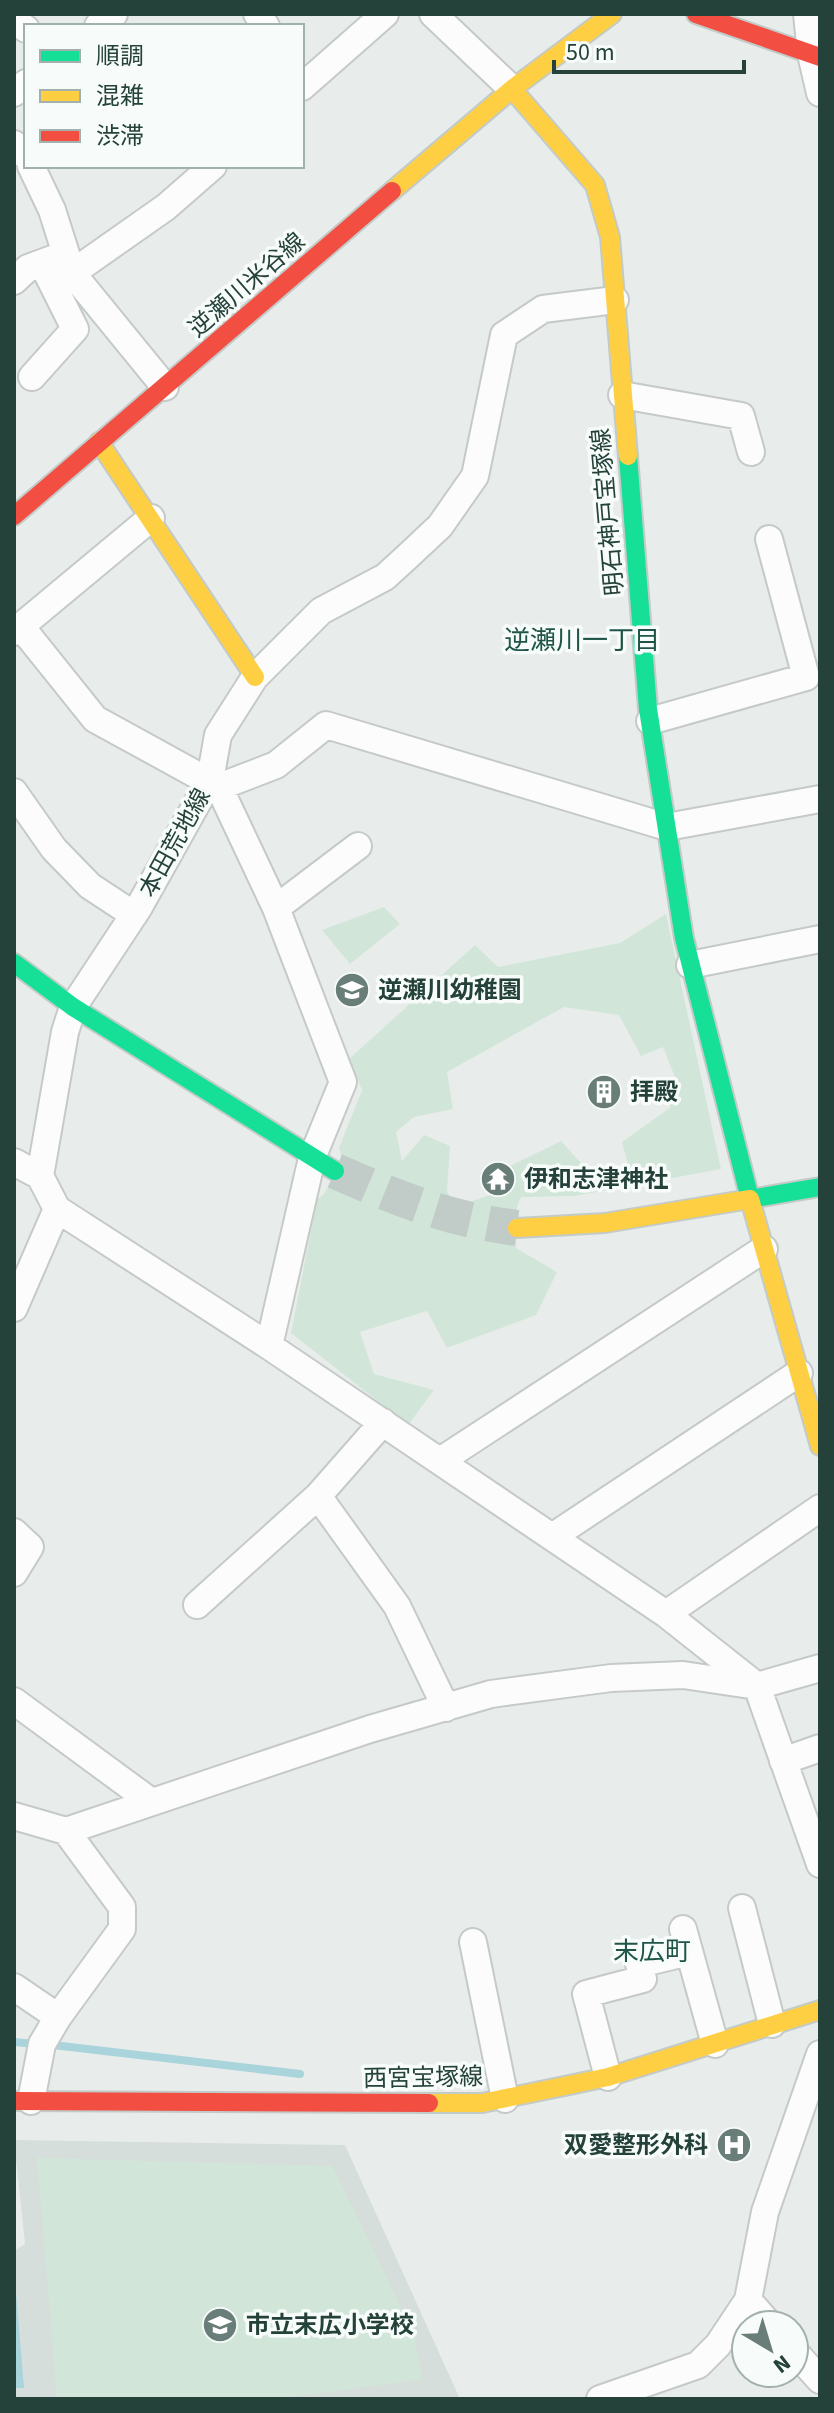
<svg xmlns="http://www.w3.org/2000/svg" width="834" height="2413" font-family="'Source Sans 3','Noto Sans JP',sans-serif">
<rect width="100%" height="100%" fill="#e8edeb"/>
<!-- built -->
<path fill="#d6dedb" d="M 14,2140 L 345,2145 L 460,2399 L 14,2399 L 14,2251 L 25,2244 Z"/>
<!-- green -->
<path fill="#d1e6d8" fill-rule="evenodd" d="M 384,907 L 400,924 L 350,964 L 322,930 Z
M 666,914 L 721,1169 L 575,1196 L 521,1197 C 513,1213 517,1230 516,1248 L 557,1272 L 536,1315 L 447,1348 L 427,1311 L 360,1332 L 374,1374 L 434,1390 L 408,1425 L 291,1333 L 317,1200 L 324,1194 L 342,1158 L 339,1148 L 362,1090 L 349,1059 L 475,945 L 498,967 L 620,943 ZM 564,1007 L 619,1015 L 641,1056 L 663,1047 L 675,1077 L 664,1092 L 671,1107 L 622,1142 L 628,1165 L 596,1180 L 561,1141 L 508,1167 L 490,1195 L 455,1207 L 447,1191 L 450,1146 L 424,1135 L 402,1161 L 396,1132 L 414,1117 L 453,1109 L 447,1072 Z
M 37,2158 L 332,2166 L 414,2334 L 422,2379 L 277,2399 L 57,2399 Z"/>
<!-- water -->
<path fill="#a9d4db" d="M 14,2293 L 16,2293 L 24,2388 L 14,2388 Z"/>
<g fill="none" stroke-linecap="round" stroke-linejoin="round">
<!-- stream -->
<path stroke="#a9d4db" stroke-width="8" d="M 14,2042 L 35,2044
M 53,2045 L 300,2074"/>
<!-- secondary-tunnel -->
<path stroke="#c1cbc8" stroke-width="36" stroke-dasharray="36 18" stroke-linecap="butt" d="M 335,1171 C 399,1199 447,1219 517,1228"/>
<!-- street casing -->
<g stroke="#c5cac8" stroke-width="30">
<path id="street" d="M 257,14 L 266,26
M 433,14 L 512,89
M 807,14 L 811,54 L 820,93
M 14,20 L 26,29
M 98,26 L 114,14
M 302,87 L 385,14
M 14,93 L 26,83
M 14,144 L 26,156
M 31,166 L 52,210 L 72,273
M 14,281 L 28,268 L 55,258
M 32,377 L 75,329 L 42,263
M 165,387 L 72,273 L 166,207 L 213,166
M 622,395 L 741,416 L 751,452
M 22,628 L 95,719 L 219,787 L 276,908 L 343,1082 L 312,1158 L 269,1346
M 14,632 L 151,518
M 650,721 L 806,677 L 769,539
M 219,787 L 276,765 L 326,725 L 667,827 L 820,799
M 14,792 L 54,849 L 90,886 L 134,915
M 276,908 L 358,846
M 690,965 L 820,939
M 14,1162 L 40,1176
M 57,1209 L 269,1346 L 666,1614 L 757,1686 L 820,1864
M 14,1308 L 57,1209 L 40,1176 L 65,1032 L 73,1007 L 139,907 L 210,780 L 218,735 L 255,677 L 321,611 L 385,577 L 408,556 L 440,526 L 475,476 L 504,335 L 543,309 L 615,300
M 440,1461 L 764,1249
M 318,1496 L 397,1606 L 446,1708
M 14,1532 L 30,1547 L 14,1573
M 552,1537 L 799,1373
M 197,1605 L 318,1496 L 383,1422
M 666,1614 L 820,1508
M 14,1701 L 150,1801
M 783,1761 L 820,1748
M 14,1816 L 66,1831 L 370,1729 L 491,1694 L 611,1678 L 683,1675 L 757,1686 L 820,1668
M 742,1908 L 772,2024
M 683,1929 L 715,2044
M 473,1942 L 505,2099
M 14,1987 L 58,2017
M 608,2077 L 586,1994 L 643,1979 L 639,1964 L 689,1952
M 31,2101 L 42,2044 L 58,2017 L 122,1929 L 122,1907 L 66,1831
M 748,2300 L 770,2325
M 794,2351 L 820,2380
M 600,2399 L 698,2365 L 718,2345 L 748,2300 L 765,2212 L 820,2054"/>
</g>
<!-- fast casing -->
<g stroke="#c3cbc8" stroke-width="22">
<path id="fast" d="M 628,456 L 648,709 L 684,938 L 750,1199 L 820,1187
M 14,963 L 73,1007 L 335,1171"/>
</g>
<!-- slow casing -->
<g stroke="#c3cbc8" stroke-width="22">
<path id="slow" d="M 612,14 L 512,89 L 595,185 L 610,237 L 628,456
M 392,191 L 512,89
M 99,442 L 255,677
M 517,1228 L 605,1223 L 750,1199 L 820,1446
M 429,2103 L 482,2103 L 608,2077 L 820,2010"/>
</g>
<!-- jam casing -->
<g stroke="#c3cbc8" stroke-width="22">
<path id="jam" d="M 696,14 L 820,57
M 14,516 L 392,191
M 14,2101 L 429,2103"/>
</g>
<!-- street -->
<use href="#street" stroke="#fcfcfc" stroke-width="26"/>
<!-- fast -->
<use href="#fast" stroke="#16e098" stroke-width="18"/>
<!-- slow -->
<use href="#slow" stroke="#ffcf43" stroke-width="18"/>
<!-- jam -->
<use href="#jam" stroke="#f24e42" stroke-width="18"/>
</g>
<!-- icons -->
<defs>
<g id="school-disc" transform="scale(1.8)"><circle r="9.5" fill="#697e78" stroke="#f7fbf9"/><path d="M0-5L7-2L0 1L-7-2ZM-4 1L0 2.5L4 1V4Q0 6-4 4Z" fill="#fff"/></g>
<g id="building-disc" transform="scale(1.8)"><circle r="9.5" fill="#697e78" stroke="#f7fbf9"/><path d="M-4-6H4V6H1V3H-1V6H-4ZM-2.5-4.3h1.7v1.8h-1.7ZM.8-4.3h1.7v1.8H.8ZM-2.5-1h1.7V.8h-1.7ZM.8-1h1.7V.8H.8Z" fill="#fff"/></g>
<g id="temple-disc" transform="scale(1.8)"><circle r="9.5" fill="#697e78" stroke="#f7fbf9"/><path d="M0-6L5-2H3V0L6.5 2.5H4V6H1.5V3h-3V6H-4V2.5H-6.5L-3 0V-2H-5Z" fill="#fff"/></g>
<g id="hospital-disc" transform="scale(1.8)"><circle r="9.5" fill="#697e78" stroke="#f7fbf9"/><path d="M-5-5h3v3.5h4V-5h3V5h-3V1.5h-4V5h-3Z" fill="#fff"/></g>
</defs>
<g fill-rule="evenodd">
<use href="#school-disc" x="352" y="990"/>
<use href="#building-disc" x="604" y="1092"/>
<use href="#temple-disc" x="498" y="1179"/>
<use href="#hospital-disc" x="734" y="2145"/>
<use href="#school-disc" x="220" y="2325"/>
</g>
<g text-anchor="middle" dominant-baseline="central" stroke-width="7" stroke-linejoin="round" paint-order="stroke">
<!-- street labels -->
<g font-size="24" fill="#24423a" stroke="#f7fbf9">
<text transform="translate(247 285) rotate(-41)">逆瀬川米谷線</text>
<text transform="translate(608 512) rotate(-95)">明石神戸宝塚線</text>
<text transform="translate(175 843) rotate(-61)">本田荒地線</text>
<text transform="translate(423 2078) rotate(-1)">西宮宝塚線</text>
</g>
<!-- poi labels -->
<g font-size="24" font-weight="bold" fill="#24423a" stroke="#f7fbf9" text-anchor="start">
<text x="378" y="990">逆瀬川幼稚園</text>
<text x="630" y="1092">拝殿</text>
<text x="524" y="1179">伊和志津神社</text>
<text x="708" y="2145" text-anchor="end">双愛整形外科</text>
<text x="246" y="2325">市立末広小学校</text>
</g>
<!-- neighbourhood labels -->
<g font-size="26" fill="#1f5548" stroke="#f7fbf9">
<text x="582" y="640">逆瀬川一丁目</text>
<text x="652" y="1951">末広町</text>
</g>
</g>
<!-- border -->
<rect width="834" height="2413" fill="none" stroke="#24423a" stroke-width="32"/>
<!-- legend -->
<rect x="24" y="24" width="280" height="144" fill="#f7fbf9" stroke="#a3b1ad" stroke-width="2"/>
<rect x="40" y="50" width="40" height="12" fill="#16e098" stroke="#a3b1ad" stroke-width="2"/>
<text x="96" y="64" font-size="24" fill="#24423a">順調</text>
<rect x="40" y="90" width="40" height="12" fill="#ffcf43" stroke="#a3b1ad" stroke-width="2"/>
<text x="96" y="104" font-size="24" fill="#24423a">混雑</text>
<rect x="40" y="130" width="40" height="12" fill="#f24e42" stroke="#a3b1ad" stroke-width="2"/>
<text x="96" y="144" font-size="24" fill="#24423a">渋滞</text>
<!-- north arrow -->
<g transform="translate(770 2349) rotate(142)"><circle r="38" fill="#f7fbf9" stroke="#a3b1ad" stroke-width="2"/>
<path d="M0-6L14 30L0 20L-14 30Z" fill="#697e78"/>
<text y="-12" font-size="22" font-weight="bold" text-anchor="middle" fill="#24423a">N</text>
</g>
<!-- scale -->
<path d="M554 60v12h190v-12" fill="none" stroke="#24423a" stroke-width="4"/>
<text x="566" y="60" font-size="24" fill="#24423a" stroke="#f7fbf9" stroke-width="6" paint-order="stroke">50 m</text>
</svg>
